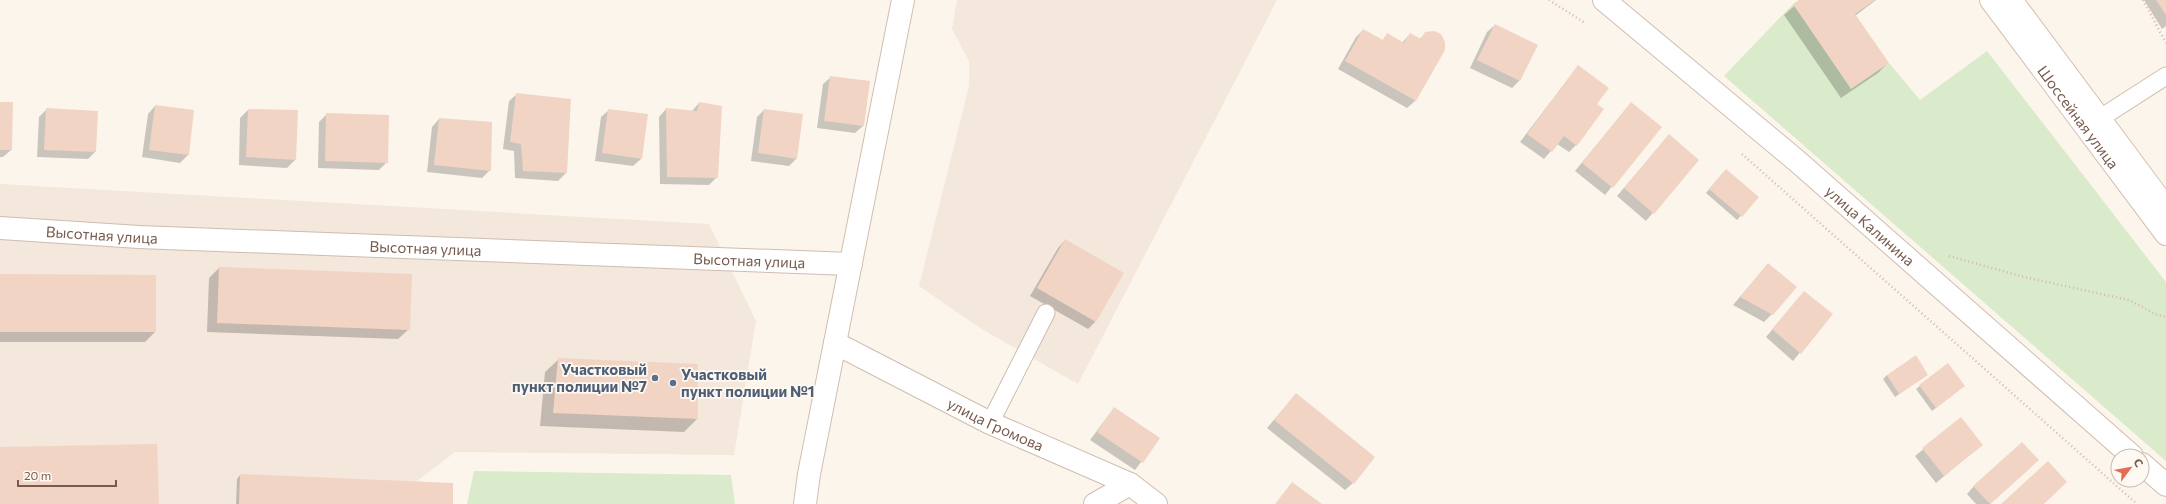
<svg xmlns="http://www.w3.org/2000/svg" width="2166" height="504" font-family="Commissioner,sans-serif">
<rect width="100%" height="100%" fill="#fcf5ec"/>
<!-- residential -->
<path fill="#f4e7db" d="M 957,0 L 1277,0 L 1078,384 L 980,328 L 919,286 L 969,86 L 969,61 L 952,29 Z
M 0,184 L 709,224 L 756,321 L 734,455 L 455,452 L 387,504 L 0,504 Z"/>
<!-- green -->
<path fill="#d9ebca" d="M 1793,4 L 1851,88 L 1889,63 L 1920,100 L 1987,51 L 2166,282 L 2166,461 L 1724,76 Z
M 474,471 L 731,475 L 735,504 L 467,504 Z"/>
<!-- shadow -->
<path fill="#0003" d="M 1801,0 L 1876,0 L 1855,16 L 1888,63 L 1878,73 L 1841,98 L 1784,15 Z
M 2144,0 L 2166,0 L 2166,26 L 2162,29 Z
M 1495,25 L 1519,81 L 1512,88 L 1470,68 L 1487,32 Z
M 1363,30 L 1382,41 L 1387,35 L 1402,43 L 1410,34 L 1419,40 L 1426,33 L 1444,50 L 1415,101 L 1407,108 L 1338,69 L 1356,37 Z
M 1578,66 L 1596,104 L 1576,145 L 1569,152 L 1557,144 L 1544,159 L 1520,142 Z
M 831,77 L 863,126 L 855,133 L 817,128 L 823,84 Z
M 517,94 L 569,100 L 566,173 L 558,181 L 515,178 L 514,151 L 503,149 L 509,101 Z
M 0,103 L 11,150 L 3,157 L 0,157 Z
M 699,103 L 717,177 L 709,185 L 660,184 L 659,117 L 666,109 L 692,111 Z
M 1631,103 L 1661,127 L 1605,195 L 1575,171 Z
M 155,106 L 193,111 L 188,155 L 180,163 L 142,157 L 148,114 Z
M 47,109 L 95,152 L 88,159 L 37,157 L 39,117 Z
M 248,110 L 297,111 L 295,160 L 287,168 L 239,165 L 240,118 Z
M 609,110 L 641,159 L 633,166 L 595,161 L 601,117 Z
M 764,110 L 796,159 L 789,166 L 751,161 L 757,117 Z
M 327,114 L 387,162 L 379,170 L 318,168 L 319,122 Z
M 439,119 L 490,170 L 482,178 L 427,172 L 432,127 Z
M 1669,135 L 1698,160 L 1646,221 L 1617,196 Z
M 1722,174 L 1758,197 L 1737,220 L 1706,193 Z
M 1065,240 L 1122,274 L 1095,322 L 1088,329 L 1030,296 L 1058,248 Z
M 1768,264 L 1772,314 L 1764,322 L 1733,305 Z
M 219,268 L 409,329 L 398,339 L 207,332 L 209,278 Z
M 0,275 L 155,332 L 145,342 L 0,342 Z
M 1804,292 L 1831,314 L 1793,361 L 1766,337 Z
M 559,359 L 697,419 L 684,432 L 540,426 L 545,372 Z
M 1948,364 L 1960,389 L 1932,411 L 1916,389 Z
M 1887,375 L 1927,375 L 1895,397 L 1883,379 Z
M 1296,394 L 1353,483 L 1345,490 L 1267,428 Z
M 1114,408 L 1159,439 L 1135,470 L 1090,440 Z
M 1961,419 L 1981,445 L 1936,483 L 1915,456 Z
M 2030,468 L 1990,504 L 1976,504 L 1967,494 L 1974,486 Z
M 240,475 L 452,504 L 236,504 L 237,479 Z"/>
<!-- building -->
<path fill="#f1d4c4" d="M 1799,0 L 1875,0 L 1855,14 L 1889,63 L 1851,89 L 1793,4 Z
M 2156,0 L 2166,0 L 2166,15 Z
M 1495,24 L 1538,45 L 1520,81 L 1477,60 Z
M 1363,29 L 1383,40 L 1387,33 L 1404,43 L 1410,33 L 1421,39 L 1425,32 L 1434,31 L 1441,34 L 1445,42 L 1445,50 L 1416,101 L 1345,61 Z
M 1578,65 L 1609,88 L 1597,104 L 1604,109 L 1577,146 L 1564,136 L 1552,152 L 1527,134 Z
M 830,76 L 870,81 L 864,126 L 824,121 Z
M 516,93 L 571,99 L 567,173 L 523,171 L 521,144 L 510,142 Z
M 0,102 L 13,102 L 12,150 L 0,150 Z
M 699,102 L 722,106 L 718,178 L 667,177 L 666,108 L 697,111 Z
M 1631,102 L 1662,127 L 1613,188 L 1582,163 Z
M 155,105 L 194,110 L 189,155 L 149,150 Z
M 46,108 L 98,111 L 96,152 L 44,150 Z
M 248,109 L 298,110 L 296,160 L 246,157 Z
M 608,109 L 648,114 L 642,159 L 602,153 Z
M 764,109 L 803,114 L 797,159 L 758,153 Z
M 326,113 L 389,115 L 388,163 L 325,161 Z
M 439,118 L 492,122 L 491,171 L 434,165 Z
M 1669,134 L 1699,160 L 1654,214 L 1624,188 Z
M 1726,169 L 1759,197 L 1742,217 L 1709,189 Z
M 1065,239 L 1124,273 L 1096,322 L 1037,288 Z
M 1768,263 L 1797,287 L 1773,315 L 1740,297 Z
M 219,267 L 412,274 L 410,330 L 217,323 Z
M 0,274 L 156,275 L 156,332 L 0,332 Z
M 1804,291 L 1833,314 L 1801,354 L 1772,329 Z
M 1916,355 L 1928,375 L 1899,394 L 1887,375 Z
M 558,358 L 698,364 L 698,419 L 553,413 Z
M 1948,363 L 1965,386 L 1936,408 L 1919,385 Z
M 1296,393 L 1375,457 L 1354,484 L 1274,420 Z
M 1114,407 L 1160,438 L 1143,463 L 1097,432 Z
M 1961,417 L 1983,445 L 1944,476 L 1922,448 Z
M 2022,442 L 2039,460 L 1990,504 L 1973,486 Z
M 157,444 L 159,504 L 0,504 L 0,447 Z
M 2048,461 L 2067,482 L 2044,504 L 2001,504 Z
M 240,474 L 453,483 L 453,504 L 239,504 Z
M 1292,482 L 1322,504 L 1275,504 Z"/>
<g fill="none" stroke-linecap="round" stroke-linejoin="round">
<!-- lane casing -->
<g stroke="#cfbdb1" stroke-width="19">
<path id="lane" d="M 2099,119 L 2166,76
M 990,423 L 1046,313"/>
</g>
<!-- street casing -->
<g stroke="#cfbdb1" stroke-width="24">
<g id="street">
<path id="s1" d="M 1604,0 L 1797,161 L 2132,456"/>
<path id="s2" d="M 0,228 L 139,237 L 851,264"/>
<path id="s3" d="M 835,343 L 990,423 L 1130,484 L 1156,504"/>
<path d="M 2142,464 L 2166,485"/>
<path d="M 805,504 L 809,474 L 903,0"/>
<path d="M 1095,504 L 1130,484"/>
</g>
</g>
<!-- secondary casing -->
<g stroke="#d5bfb1" stroke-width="24">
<g id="secondary">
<path id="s4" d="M 1991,0 L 2166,234"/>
<path d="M 2011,0 L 2166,208"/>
</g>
</g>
<!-- path -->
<path stroke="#d7b7a7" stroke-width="2.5" stroke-dasharray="1 3" stroke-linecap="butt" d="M 1549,0 L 1585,23
M 2143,0 L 2166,43
M 1742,154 L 2137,504
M 1949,256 L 2024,277 L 2129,300 L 2157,315 L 2166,317"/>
<!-- lane -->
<use href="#lane" stroke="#fff" stroke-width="17"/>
<!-- street -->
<use href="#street" stroke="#fff" stroke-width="22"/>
<!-- secondary -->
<use href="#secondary" stroke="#fff" stroke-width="22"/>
</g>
<!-- markers -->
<g fill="#5c6f8a" stroke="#fff9f3" stroke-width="1.5">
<circle cx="655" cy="378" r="4"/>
<circle cx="673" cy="383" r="4"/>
</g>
<g text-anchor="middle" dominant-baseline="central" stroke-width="3.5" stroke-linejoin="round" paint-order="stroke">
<!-- street labels -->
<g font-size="15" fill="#785b4e" stroke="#fff9f3">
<text stroke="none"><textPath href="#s4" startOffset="146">Шоссейная улица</textPath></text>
<text stroke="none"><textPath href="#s1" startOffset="349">улица Калинина</textPath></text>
<text stroke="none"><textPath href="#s2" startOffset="102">Высотная улица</textPath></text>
<text stroke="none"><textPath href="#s2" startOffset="426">Высотная улица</textPath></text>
<text stroke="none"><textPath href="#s2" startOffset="750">Высотная улица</textPath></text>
<text stroke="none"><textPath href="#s3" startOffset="180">улица Громова</textPath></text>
</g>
<!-- service labels -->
<g font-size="15" font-weight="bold" fill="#4e5e75" stroke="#fff9f3" text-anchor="end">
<text x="647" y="369">Участковый<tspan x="647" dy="17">пункт полиции №7</tspan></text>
<text x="681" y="374" text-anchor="start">Участковый<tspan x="681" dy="17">пункт полиции №1</tspan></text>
</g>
</g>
<!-- north arrow -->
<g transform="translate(2130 468) rotate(58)"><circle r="19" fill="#fff9f3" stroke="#c9bab1"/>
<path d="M0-3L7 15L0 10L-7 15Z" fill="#e16f56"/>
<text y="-6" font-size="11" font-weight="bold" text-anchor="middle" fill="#785b4e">С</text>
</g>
<!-- scale -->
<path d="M18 480v6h98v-6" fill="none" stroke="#785b4e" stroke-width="2"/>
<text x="24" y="480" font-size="12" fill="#785b4e" stroke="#fff9f3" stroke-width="3" paint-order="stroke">20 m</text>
</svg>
